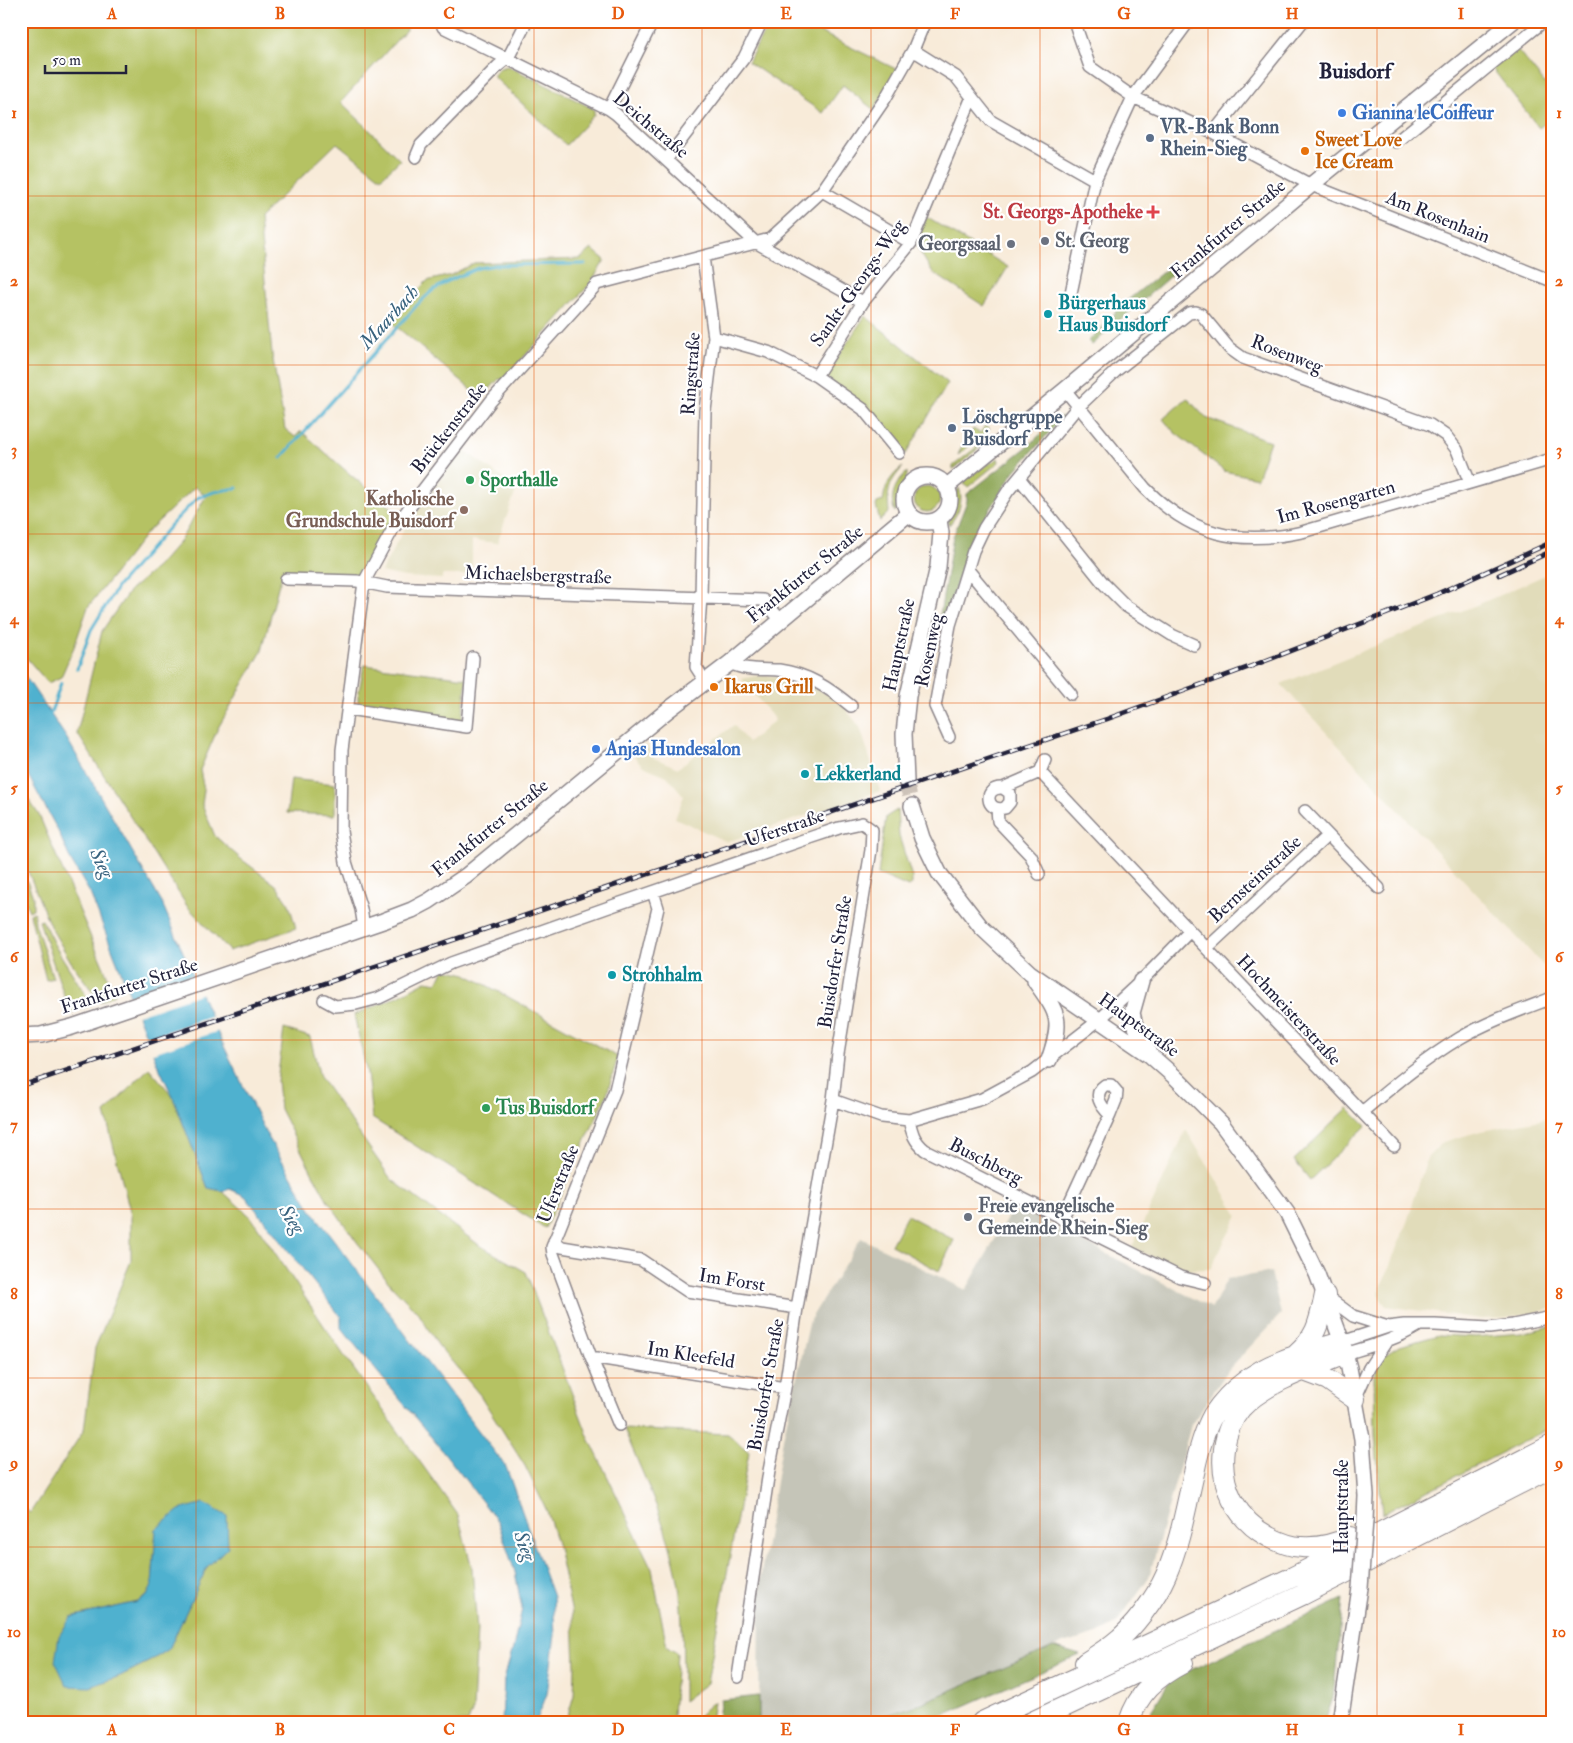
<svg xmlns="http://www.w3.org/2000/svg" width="1573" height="1743" font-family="'IM FELL Double Pica',serif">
<rect width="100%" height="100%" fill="#fff"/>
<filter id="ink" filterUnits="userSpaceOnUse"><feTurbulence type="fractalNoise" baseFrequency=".02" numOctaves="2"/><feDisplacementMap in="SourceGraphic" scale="10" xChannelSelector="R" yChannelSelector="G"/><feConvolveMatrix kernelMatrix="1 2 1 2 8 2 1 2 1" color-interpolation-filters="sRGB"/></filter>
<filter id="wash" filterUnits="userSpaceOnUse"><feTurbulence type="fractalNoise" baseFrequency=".0096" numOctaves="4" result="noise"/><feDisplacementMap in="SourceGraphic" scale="20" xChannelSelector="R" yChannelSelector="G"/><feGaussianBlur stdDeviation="1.12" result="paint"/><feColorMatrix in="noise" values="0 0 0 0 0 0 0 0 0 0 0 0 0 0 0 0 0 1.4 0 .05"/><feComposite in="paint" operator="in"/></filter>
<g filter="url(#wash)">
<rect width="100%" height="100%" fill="#f8ebd9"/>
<!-- built -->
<path fill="#e1dcba" d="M 462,449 L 517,488 L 497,543 L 472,540 L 472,575 L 442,575 L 442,579 L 405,577 L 381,572 L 403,531 Z
M 1552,572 L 1552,975 L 1281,684 L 1484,602 Z
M 755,676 L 793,676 L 839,701 L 860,727 L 880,791 L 727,842 L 675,818 L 684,796 L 667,776 L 643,766 L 634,756 L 646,745 L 654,758 L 678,768 L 734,725 L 748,743 L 775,720 L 742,679 Z
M 1552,1118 L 1552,1309 L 1507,1318 L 1481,1319 L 1386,1306 L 1378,1295 L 1407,1222 L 1427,1158 L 1443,1142 L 1481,1131 Z
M 1186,1130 L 1238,1215 L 1210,1269 L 1177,1270 L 1132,1247 Z"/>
<!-- industrial -->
<path fill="#c5c5b8" d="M 1014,1206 L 1212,1308 L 1227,1279 L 1271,1272 L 1281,1314 L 1229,1369 L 1191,1425 L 1149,1577 L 1116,1624 L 1097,1634 L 1053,1647 L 912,1707 L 863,1722 L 759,1722 L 760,1581 L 783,1438 L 810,1320 L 861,1238 L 966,1290 Z"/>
<!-- green -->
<path fill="#b5c264" stroke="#6c7250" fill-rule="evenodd" d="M 21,21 L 414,21 L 341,102 L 400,160 L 381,178 L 337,143 L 259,218 L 272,354 L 285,429 L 295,437 L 301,431 L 352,476 L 401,515 L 362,579 L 289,576 L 285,569 L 278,587 L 262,651 L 218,728 L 200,770 L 204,790 L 202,805 L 215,836 L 241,859 L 276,885 L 289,904 L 296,928 L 229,951 L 187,906 L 77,733 L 102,631 L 130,590 L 157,567 L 180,541 L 206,496 L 195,487 L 147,532 L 88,607 L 74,647 L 61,677 L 48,683 L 24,655 L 21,649 Z
M 770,21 L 797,21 L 898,70 L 874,110 L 843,85 L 823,113 L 748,62 Z
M 1516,48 L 1552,92 L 1552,118 L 1539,128 L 1492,68 Z
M 508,66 L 594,109 L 594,115 L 566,145 L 493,76 L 500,68 Z
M 926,217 L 1008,267 L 984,306 L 932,272 L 916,245 Z
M 592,249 L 605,260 L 590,284 L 503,380 L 499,379 L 481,398 L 391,322 L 407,301 L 427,281 L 451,275 L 474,263 L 580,259 Z
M 865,316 L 948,383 L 906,454 L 892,436 L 828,379 L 827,373 Z
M 1187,398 L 1206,418 L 1270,441 L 1257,478 L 1224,471 L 1174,432 L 1163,419 Z
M 985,426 L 990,429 L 958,455 L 963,444 L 966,445 L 973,429 L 980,433 Z
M 993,434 L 993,436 L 953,470 L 953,466 Z
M 998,458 L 999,462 L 968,487 L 963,483 L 971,475 Z
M 903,467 C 888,483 887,492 889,512 L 880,521 L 876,506 L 877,503 L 883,501 C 885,486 890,476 903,467 Z
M 907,472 C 908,478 899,506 895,512 C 888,497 896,482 907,472 Z
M914 499a13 13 0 1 1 26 0a13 13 0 1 1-26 0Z
M 959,488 C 964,502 958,514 949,525 C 948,512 952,499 959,488 Z
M 364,665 L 467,678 L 462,721 L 365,707 L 358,702 L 358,696 Z
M 291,779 L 335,784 L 335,815 L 287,813 Z
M 21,788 L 39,815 L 115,994 L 100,1002 L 71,962 L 50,926 L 21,854 Z
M 897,810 L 899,836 L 912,877 L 912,884 L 908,887 L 878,874 L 886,817 Z
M 21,865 L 33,897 L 33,909 L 29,911 L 21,891 Z
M 34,912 L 35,923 L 53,978 L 46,980 L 30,914 Z
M 42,920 L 55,946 L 92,1005 L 70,1013 L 39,921 Z
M 444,969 L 466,974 L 618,1057 L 606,1097 L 545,1228 L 372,1118 L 367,1073 L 354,1015 L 398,996 L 426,981 L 437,983 Z
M 284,1029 L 310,1037 L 320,1077 L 391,1179 L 479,1245 L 526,1272 L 588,1436 L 652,1569 L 667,1647 L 677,1653 L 673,1716 L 667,1722 L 566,1722 L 574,1695 L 575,1666 L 573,1618 L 558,1547 L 547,1511 L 525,1466 L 480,1395 L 438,1345 L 419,1314 L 390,1284 L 357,1242 L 328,1201 L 313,1174 L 280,1109 L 277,1081 Z
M 149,1068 L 172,1095 L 208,1188 L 222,1191 L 251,1217 L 343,1354 L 458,1515 L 472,1568 L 477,1629 L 473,1710 L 468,1722 L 21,1722 L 21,1504 L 30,1513 L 84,1430 L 95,1348 L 131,1261 L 131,1215 L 105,1113 ZM 156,1529 L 228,1547 L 207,1567 L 169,1649 L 152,1660 L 120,1676 L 90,1687 L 71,1617 L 138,1602 L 147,1596 L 152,1585 Z
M 1348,1108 L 1366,1126 L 1310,1180 L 1294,1160 Z
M 907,1215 L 954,1240 L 939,1271 L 891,1245 Z
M 1552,1326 L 1552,1427 L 1382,1514 L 1375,1435 L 1374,1376 L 1382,1357 L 1399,1346 L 1439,1335 L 1475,1337 L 1521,1333 Z
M 624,1429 L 728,1434 L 749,1452 L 707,1683 L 683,1701 C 683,1665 683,1629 680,1594 C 673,1536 646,1482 624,1429 Z
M 714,1701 L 711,1722 L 692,1722 Z"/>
<!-- forest -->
<path fill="#90a85a" stroke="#59654a" d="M 1173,264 L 1177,270 L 1092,345 L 1088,341 L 1111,319 L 1119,307 Z
M 1059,417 L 1063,417 L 1014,472 L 970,541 L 944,622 L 939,620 L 953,537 L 967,501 L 967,494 L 1027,447 Z
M 1343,1599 L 1333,1698 L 1325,1722 L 1146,1722 L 1148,1716 L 1171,1679 Z
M 1053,1647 L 1080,1655 L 928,1722 L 863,1722 L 912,1707 Z
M 759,1696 L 759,1722 L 717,1722 L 721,1700 Z"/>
<!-- water -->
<path fill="#50b1cf" stroke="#396a85" d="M 21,670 L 66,737 L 162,903 L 220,1038 L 267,1135 L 312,1211 L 506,1467 L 553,1597 L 555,1635 L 547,1694 L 536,1722 L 502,1722 L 504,1679 L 513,1648 L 522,1609 L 515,1572 L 498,1522 L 446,1455 L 341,1328 L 341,1317 L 245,1196 L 230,1189 L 222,1191 L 208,1188 L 172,1095 L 156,1061 L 90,893 L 71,861 L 58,831 L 21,762 Z
M 204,1503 L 227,1516 L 228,1547 L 207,1567 L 169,1649 L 152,1660 L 120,1676 L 90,1687 L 67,1686 L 55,1661 L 59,1636 L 71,1617 L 138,1602 L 147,1596 L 152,1585 L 156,1529 L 179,1510 Z"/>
<!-- pier -->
<path fill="#f8ebd9" d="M 195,974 L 203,993 L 135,1016 L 128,997 Z
M 213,1016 L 219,1031 L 150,1054 L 144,1039 Z"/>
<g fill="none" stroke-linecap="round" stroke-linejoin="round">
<!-- stream -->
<path stroke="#50b1cf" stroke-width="3" d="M 281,458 L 418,304 L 432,291 L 448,281 L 478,268 L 496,265 L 585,264
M 77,669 L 91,630 L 118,586 L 171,525 L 197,498 L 214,492 L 237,488
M 49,718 L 61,683"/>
</g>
</g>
<g filter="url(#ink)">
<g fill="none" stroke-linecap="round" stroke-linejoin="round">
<!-- secondary-tunnel -->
<path stroke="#cdc3b9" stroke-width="15" stroke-dasharray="15 8" stroke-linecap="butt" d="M 906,781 L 912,806"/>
<!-- street casing -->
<g stroke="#8d868a" stroke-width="14">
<path id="street" d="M 1074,21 L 1090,67 L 1133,97 L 1213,133 L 1311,185 L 1552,281
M 443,27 L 609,109 L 616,114 L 755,242 L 863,302
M 913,50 L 956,77 L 991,121 L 1095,180
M 609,109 L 653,21
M 1213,133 L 1303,21
M 1396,142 L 1544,21
M 416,157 L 421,145 L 498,66 L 508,58 L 527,21
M 666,160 L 744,58 L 762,21
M 822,191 L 911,243
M 703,257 L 714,337 L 705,411 L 701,597 L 696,667 L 705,681
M 1071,293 L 1095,180 L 1133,97 L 1189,21
M 714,337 L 768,352 L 816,376 L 863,409 L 899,453
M 816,376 L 863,302 L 911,243 L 972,97
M 1065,390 L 1145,488 C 1191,535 1238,546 1302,532 L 1552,459
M 1019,478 L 1104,584 L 1126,606 L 1172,635 L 1194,645
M 968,570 L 1071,694
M 286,579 L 357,581 L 387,587 L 763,600 L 780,619
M 730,663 C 744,671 763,669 779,670 C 808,674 829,688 851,706
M 348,709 L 467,727 L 473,658
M 949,737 L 935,706 L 950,625 L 973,551 L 984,528 L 1008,491 L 1075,410 L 1117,370 L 1189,313 L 1196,312 L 1201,314 L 1229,348 L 1243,358 L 1430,425 L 1446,436 L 1457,450 L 1470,483
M 1040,772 L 1045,760
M 1003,788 L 1010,793 L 1010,802 L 1005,808 C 985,813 983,786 1003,788 L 1040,772
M 997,809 L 998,821 L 1031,856 L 1039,874
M 1305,811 L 1328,835
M 364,927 L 361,909 L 346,862 L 341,831 L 342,750 L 364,582 L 393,529 L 491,401 L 597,284 L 770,239 L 822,191 L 885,99 L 913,50 L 925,21
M 1190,931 L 1394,1146
M 1207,948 L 1328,835 L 1379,888
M 324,1000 L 335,1006 L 356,1004 L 379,998 L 451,963 L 612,906 L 812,837 L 839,828 L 862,823 L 872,830 L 871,850 L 838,1054 L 833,1100 L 797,1308 L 785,1388 L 769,1471 L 738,1677
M 833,1100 L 881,1117 L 909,1120 L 982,1099 L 1032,1072 L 1099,1020 L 1141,981 L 1190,931 L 1040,772
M 1362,1112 C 1393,1086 1425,1059 1460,1038 C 1489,1021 1521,1010 1552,998
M 909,1120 C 912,1133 914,1141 925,1150 L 1180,1277 L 1205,1283
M 1062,1219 L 1110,1115 L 1116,1100 L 1117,1092 L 1111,1085 L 1105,1085 C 1092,1094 1101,1106 1110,1115
M 554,1241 L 562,1247 L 641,1260 L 687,1291 L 797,1308
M 1326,1296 L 1353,1316 L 1388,1327
M 1342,1342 L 1388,1327 L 1404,1325 L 1435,1325 L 1489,1328 L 1513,1325 L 1552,1317
M 1345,1354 C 1371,1346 1395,1340 1418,1326
M 591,1357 L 785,1388
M 1355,1399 L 1369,1368 L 1386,1342
M 619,1425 L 591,1357 L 553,1254 L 552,1247 L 615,1090 L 658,908 L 653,892"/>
</g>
<!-- secondary casing -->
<g stroke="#8d868a" stroke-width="18">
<path id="secondary" d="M904 499a23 23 0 1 1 46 0a23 23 0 1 1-46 0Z
M 946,487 L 1065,390 L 1311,185 L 1513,21
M 906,781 L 904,734 L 908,696 L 938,567 L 941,533 L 939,520
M 912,806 L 922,838 L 939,873 L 981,927 L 1030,973 L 1150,1055 L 1175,1077 L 1221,1123 L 1287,1213 L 1317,1274 L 1342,1342 L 1349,1368 L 1362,1439 L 1366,1496 L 1365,1520
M 1035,981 C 1059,1015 1063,1019 1049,1060
M 1141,981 L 1132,1013 L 1135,1025 L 1149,1053
M 21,1036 L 41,1035 L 72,1027 L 383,921 L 412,910 L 429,901 L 466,876 L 668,710 L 730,663 L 908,514
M 1340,1722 L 1360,1588"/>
</g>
<!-- highway casing -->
<g stroke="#8d868a" stroke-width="22">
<path id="highway" d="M 1345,1354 C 1311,1368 1267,1381 1241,1408 C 1231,1420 1226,1434 1224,1449 C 1219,1486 1237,1520 1269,1537 C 1279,1542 1291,1547 1302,1547 C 1318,1548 1335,1544 1350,1537
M 1296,1355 C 1318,1335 1319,1322 1325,1295
M 1304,1371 L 1328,1380 L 1355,1399
M 1085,1663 C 1094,1657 1104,1651 1113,1644 C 1133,1629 1156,1598 1166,1575 C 1180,1543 1186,1507 1194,1473 C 1198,1453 1203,1433 1213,1415 C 1221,1403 1232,1391 1244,1382 C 1271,1360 1309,1352 1342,1342
M 982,1722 L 1293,1577 L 1552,1445
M 1032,1722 L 1302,1595 L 1552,1467
M 1129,1722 C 1138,1693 1156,1677 1183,1663"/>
</g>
<!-- street -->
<use href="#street" stroke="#fff" stroke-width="11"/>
<!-- secondary -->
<use href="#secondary" stroke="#fff" stroke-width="15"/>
<!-- highway -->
<use href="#highway" stroke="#fff" stroke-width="20"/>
<!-- rail casing -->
<g stroke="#22223b" stroke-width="5">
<path id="rail" d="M 1499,575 L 1552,551
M 21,1086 L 1107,719 L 1252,666 L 1437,594 L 1552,542"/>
</g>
<!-- rail -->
<use href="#rail" stroke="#fff" stroke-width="3" stroke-dasharray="9" stroke-linecap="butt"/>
<!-- secondary-bridge casing -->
<g stroke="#8d868a" stroke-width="18" stroke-linecap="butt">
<path id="secondary-bridge" d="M 1360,1588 L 1365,1520"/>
</g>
<!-- secondary-bridge -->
<use href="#secondary-bridge" stroke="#fff" stroke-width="15"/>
</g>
</g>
<!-- grid -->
<path fill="none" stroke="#e8590c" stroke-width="1" stroke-opacity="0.55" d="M 196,21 L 196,1722M 365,21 L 365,1722M 534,21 L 534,1722M 702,21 L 702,1722M 871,21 L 871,1722M 1040,21 L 1040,1722M 1208,21 L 1208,1722M 1377,21 L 1377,1722M 21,196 L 1552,196M 21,365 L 1552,365M 21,534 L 1552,534M 21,703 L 1552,703M 21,872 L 1552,872M 21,1040 L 1552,1040M 21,1209 L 1552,1209M 21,1378 L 1552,1378M 21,1547 L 1552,1547"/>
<!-- markers -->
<g fill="#3f7fe0" stroke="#fff" stroke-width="2">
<circle cx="1342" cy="113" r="5"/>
<circle cx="596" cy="749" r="5"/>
</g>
<g fill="#5c6f8a" stroke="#fff" stroke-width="2">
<circle cx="1150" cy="138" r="5"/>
<circle cx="952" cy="428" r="5"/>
</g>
<g fill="#e8710a" stroke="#fff" stroke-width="2">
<circle cx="1305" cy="151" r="5"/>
<circle cx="714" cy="687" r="5"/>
</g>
<path fill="#e0444e" stroke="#fff" stroke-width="2" d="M1150.5 204.5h5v5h5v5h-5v5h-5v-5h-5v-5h5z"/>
<g fill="#6b7280" stroke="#fff" stroke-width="2">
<circle cx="1045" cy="241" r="5"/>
<circle cx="1011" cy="244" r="5"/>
<circle cx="968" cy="1217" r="5"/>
</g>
<g fill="#0f9aa8" stroke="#fff" stroke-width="2">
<circle cx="1048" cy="314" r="5"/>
<circle cx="805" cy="774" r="5"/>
<circle cx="612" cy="975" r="5"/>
</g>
<g fill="#2e9e5b" stroke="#fff" stroke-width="2">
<circle cx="470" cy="480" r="5"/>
<circle cx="486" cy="1108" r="5"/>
</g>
<circle fill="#8d6e63" stroke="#fff" stroke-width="2" cx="464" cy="510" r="5"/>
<g text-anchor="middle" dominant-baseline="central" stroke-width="4.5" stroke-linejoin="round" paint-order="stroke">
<!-- shop labels -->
<g font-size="19" font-weight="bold" fill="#366cbe" stroke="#fff" text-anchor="start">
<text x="1352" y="113">Gianina leCoiffeur</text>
<text x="606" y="749">Anjas Hundesalon</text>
</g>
<!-- street labels -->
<g font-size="19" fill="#22223b" stroke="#fff">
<text transform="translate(651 125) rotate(40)">Deichstraße</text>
<text transform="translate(1438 217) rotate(22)">Am Rosenhain</text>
<text transform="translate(1228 229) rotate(-40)">Frankfurter Straße</text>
<text transform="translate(858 283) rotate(-55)">Sankt-Georgs-Weg</text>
<text transform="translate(1287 354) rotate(21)">Rosenweg</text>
<text transform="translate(691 374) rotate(-86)">Ringstraße</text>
<text transform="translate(449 428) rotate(-52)">Brückenstraße</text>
<text transform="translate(1336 502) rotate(-15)">Im Rosengarten</text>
<text transform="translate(805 574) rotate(-39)">Frankfurter Straße</text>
<text transform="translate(538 575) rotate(2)">Michaelsbergstraße</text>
<text transform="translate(899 645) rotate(-78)">Hauptstraße</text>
<text transform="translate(929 650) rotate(-78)">Rosenweg</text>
<text transform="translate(490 828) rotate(-39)">Frankfurter Straße</text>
<text transform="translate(785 828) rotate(-19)">Uferstraße</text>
<text transform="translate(1255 879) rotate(-43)">Bernsteinstraße</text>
<text transform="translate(835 962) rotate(-81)">Buisdorfer Straße</text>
<text transform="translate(129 986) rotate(-18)">Frankfurter Straße</text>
<text transform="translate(1289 1010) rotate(47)">Hochmeisterstraße</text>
<text transform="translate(1139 1025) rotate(36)">Hauptstraße</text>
<text transform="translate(986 1161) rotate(27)">Buschberg</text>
<text transform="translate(558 1184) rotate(-68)">Uferstraße</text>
<text transform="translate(732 1280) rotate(9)">Im Forst</text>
<text transform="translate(691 1355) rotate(9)">Im Kleefeld</text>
<text transform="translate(766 1385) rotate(-80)">Buisdorfer Straße</text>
<text transform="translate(1342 1507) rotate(-90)">Hauptstraße</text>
</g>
<!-- service labels -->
<g font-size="19" font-weight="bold" fill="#4e5e75" stroke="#fff" text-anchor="start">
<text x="1160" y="127">VR-Bank Bonn<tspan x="1160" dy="22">Rhein-Sieg</tspan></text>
<text x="962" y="417">Löschgruppe<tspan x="962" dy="22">Buisdorf</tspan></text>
</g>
<!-- food labels -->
<g font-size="19" font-weight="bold" fill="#c56008" stroke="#fff" text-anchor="start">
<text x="1315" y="140">Sweet Love<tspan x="1315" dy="22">Ice Cream</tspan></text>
<text x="724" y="687">Ikarus Grill</text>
</g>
<!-- health labels -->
<g font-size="19" font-weight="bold" fill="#be3a42" stroke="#fff" text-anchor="end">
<text x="1143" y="212">St. Georgs-Apotheke</text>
</g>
<!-- worship labels -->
<g font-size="19" font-weight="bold" fill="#5b616d" stroke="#fff" text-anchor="start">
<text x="1055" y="241">St. Georg</text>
<text x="1001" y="244" text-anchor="end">Georgssaal</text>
<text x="978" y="1206">Freie evangelische<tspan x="978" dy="22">Gemeinde Rhein-Sieg</tspan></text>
</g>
<!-- culture labels -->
<g font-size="19" font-weight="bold" fill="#0d838f" stroke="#fff" text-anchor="start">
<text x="1058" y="303">Bürgerhaus<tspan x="1058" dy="22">Haus Buisdorf</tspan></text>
<text x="815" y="774">Lekkerland</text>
<text x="622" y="975">Strohhalm</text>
</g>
<!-- leisure labels -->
<g font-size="19" font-weight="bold" fill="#27864d" stroke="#fff" text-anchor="start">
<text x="480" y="480">Sporthalle</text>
<text x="496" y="1108">Tus Buisdorf</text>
</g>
<!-- education labels -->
<g font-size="19" font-weight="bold" fill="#785e54" stroke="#fff" text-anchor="end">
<text x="454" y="499">Katholische<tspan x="454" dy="22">Grundschule Buisdorf</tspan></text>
</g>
<!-- water labels -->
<g font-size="20" font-style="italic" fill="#37627e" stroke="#fff">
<text transform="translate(389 317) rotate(-48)">Maarbach</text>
<text transform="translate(102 863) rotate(64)">Sieg</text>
<text transform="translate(292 1219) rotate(57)">Sieg</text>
<text transform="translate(525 1546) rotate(70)">Sieg</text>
</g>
<!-- quarter labels -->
<g font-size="21" font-weight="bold" fill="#22223b" stroke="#fff">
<text x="1355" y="71">Buisdorf</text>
</g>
</g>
<!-- margin -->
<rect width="1573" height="1743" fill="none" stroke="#fff" stroke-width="55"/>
<!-- scale -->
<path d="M45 65v8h81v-8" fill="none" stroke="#22223b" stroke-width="2.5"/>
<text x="52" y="65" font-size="15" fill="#22223b" stroke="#ffffff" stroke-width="4" paint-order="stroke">50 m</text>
<rect x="28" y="28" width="1518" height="1688" fill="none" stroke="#e8590c" stroke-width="2"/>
<g font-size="16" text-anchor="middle" font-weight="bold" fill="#e8590c">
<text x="112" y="19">A</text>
<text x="280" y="19">B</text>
<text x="449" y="19">C</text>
<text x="618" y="19">D</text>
<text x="786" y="19">E</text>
<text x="955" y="19">F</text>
<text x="1124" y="19">G</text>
<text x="1292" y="19">H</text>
<text x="1461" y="19">I</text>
<text x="14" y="118">1</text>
<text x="1559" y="118">1</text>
<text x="14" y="286">2</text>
<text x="1559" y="286">2</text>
<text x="14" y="455">3</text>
<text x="1559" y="455">3</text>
<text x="14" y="624">4</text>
<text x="1559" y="624">4</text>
<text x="14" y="793">5</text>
<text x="1559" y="793">5</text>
<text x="14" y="962">6</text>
<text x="1559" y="962">6</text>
<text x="14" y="1130">7</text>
<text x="1559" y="1130">7</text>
<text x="14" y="1299">8</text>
<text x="1559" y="1299">8</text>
<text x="14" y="1468">9</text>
<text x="1559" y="1468">9</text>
<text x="14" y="1637">10</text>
<text x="1559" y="1637">10</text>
<text x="112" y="1735">A</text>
<text x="280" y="1735">B</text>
<text x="449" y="1735">C</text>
<text x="618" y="1735">D</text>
<text x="786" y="1735">E</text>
<text x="955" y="1735">F</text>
<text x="1124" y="1735">G</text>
<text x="1292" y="1735">H</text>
<text x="1461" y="1735">I</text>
</g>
</svg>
